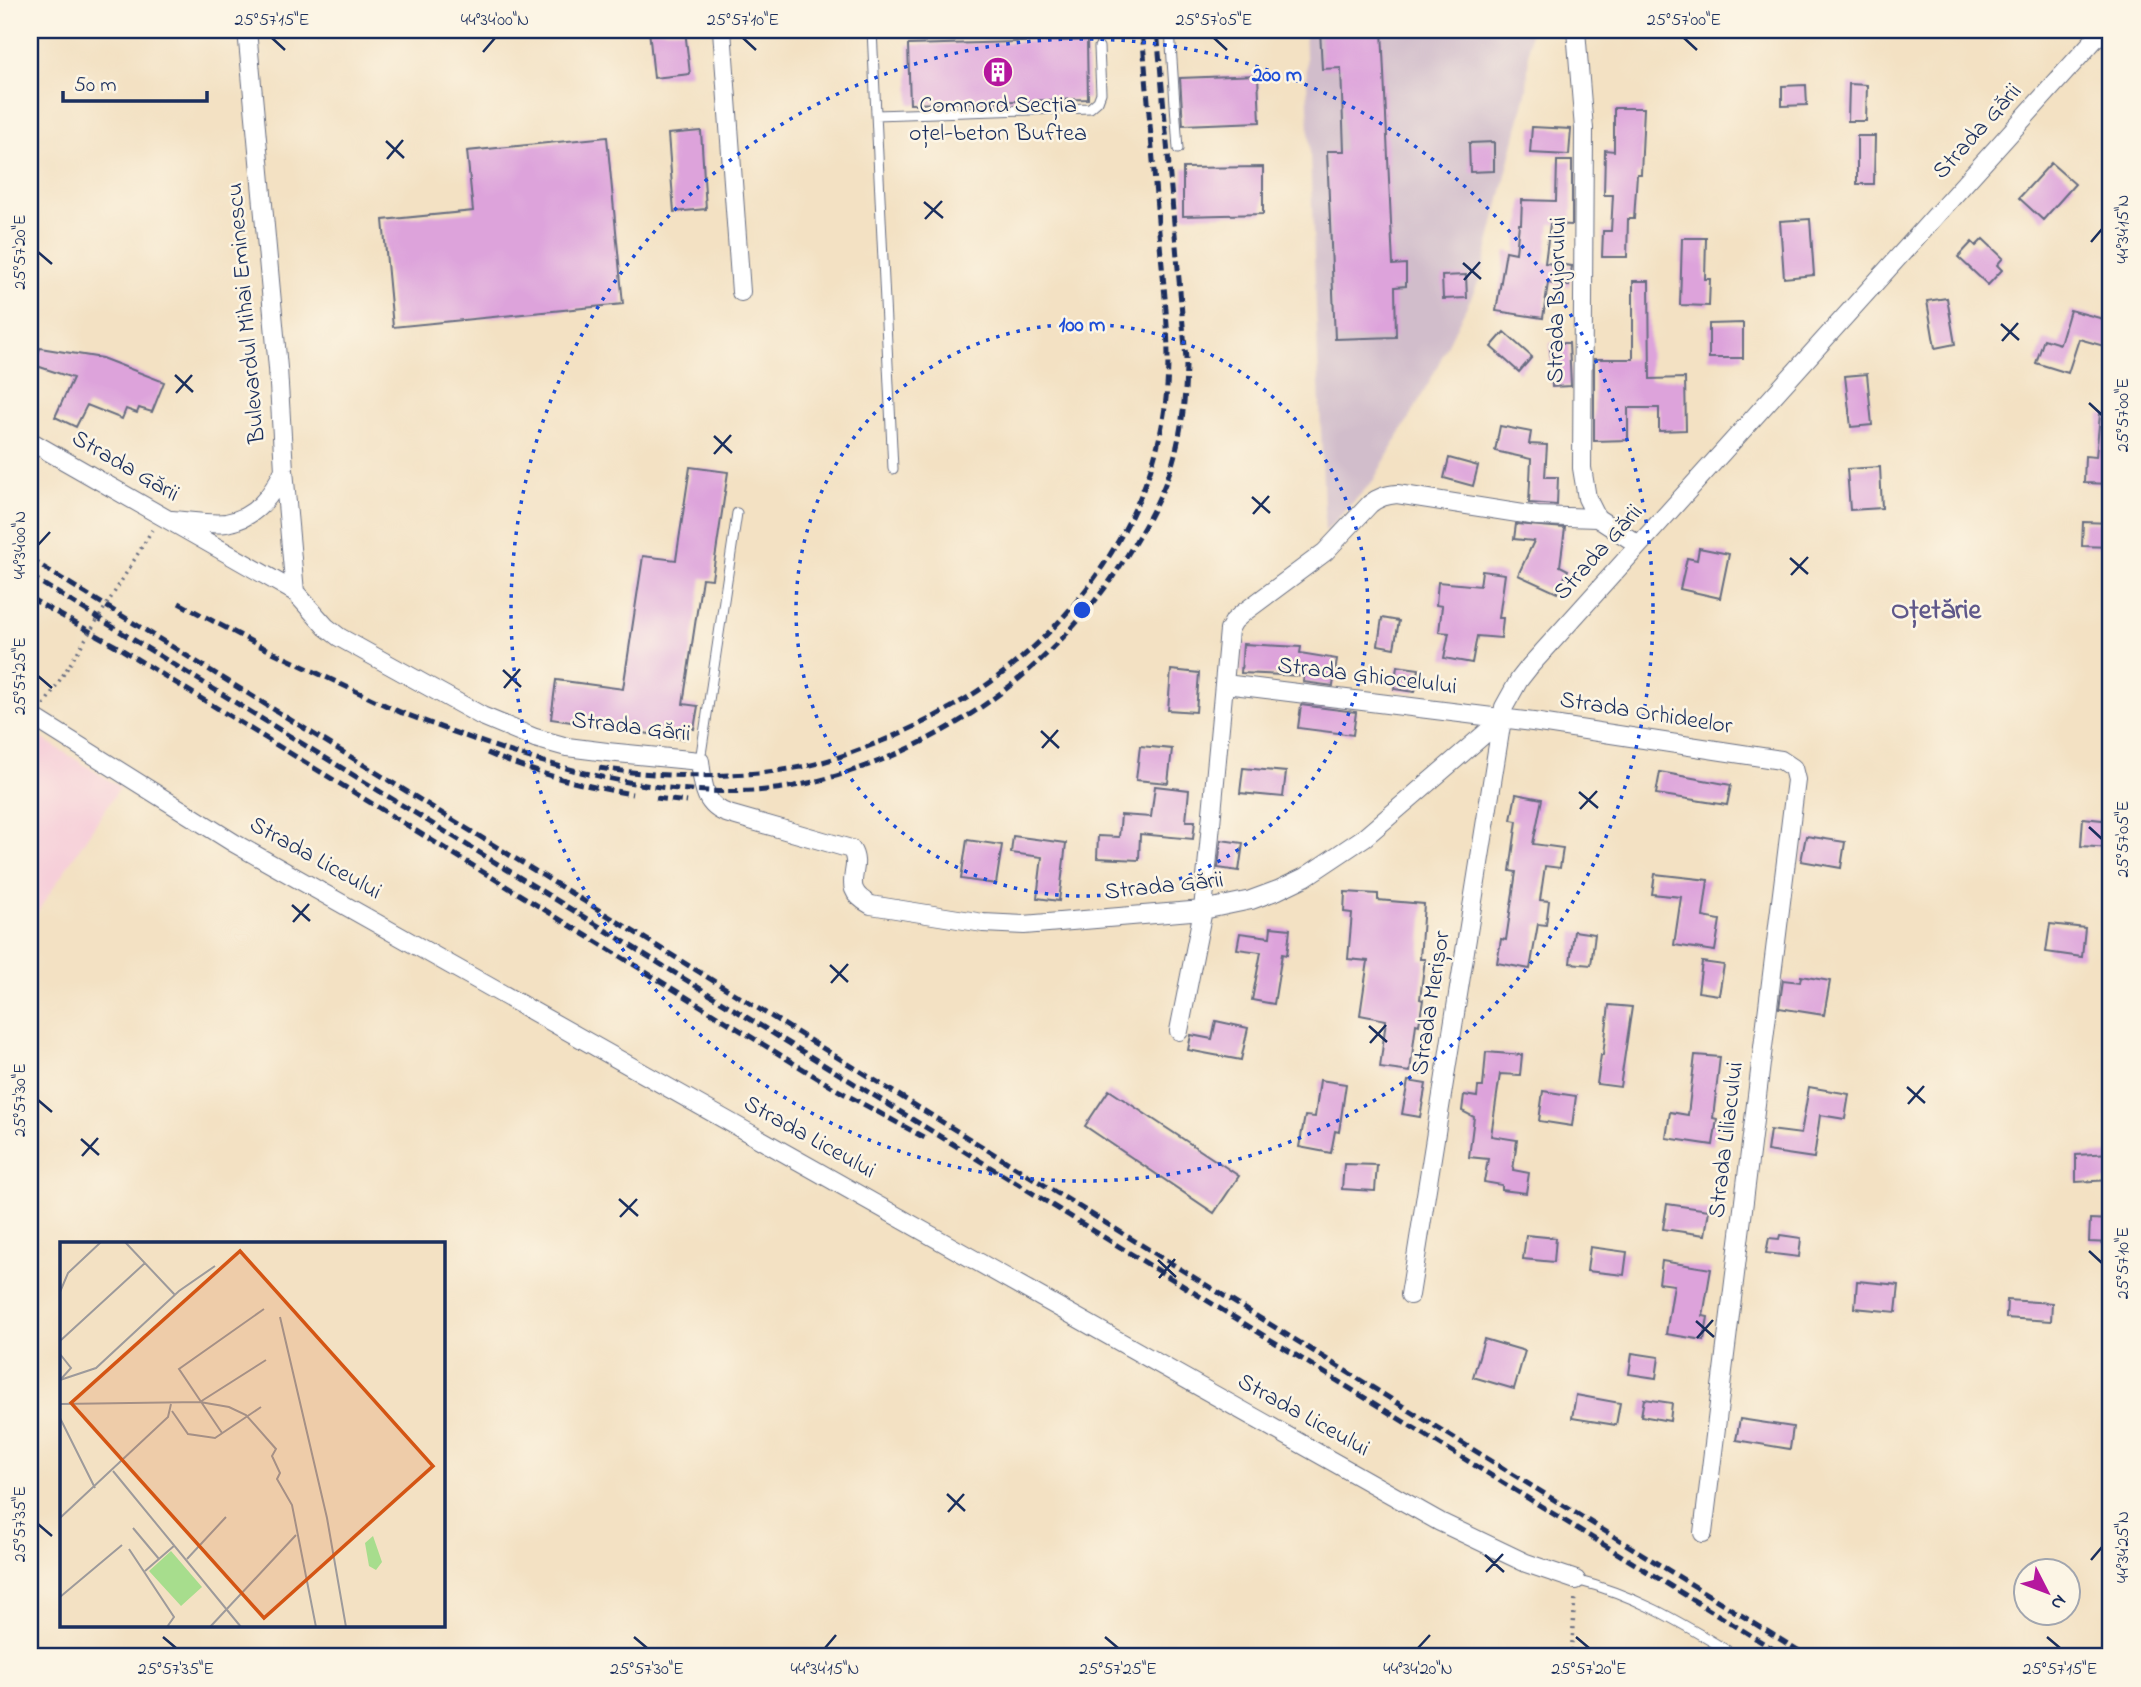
<svg xmlns="http://www.w3.org/2000/svg" width="2141" height="1687" font-family="'Indie Flower',sans-serif">
<rect width="100%" height="100%" fill="#fcf5e5"/>
<filter id="ink" filterUnits="userSpaceOnUse"><feTurbulence type="fractalNoise" baseFrequency=".0143" numOctaves="2"/><feDisplacementMap in="SourceGraphic" scale="14" xChannelSelector="R" yChannelSelector="G"/><feConvolveMatrix kernelMatrix="1 2 1 2 8 2 1 2 1" color-interpolation-filters="sRGB"/></filter>
<filter id="wash" filterUnits="userSpaceOnUse"><feTurbulence type="fractalNoise" baseFrequency=".00686" numOctaves="4" result="noise"/><feDisplacementMap in="SourceGraphic" scale="28" xChannelSelector="R" yChannelSelector="G"/><feGaussianBlur stdDeviation="1.57" result="paint"/><feColorMatrix in="noise" values="0 0 0 0 0 0 0 0 0 0 0 0 0 0 0 0 0 1.4 0 .05"/><feComposite in="paint" operator="in"/></filter>
<g filter="url(#wash)">
<rect width="100%" height="100%" fill="#f3e1c3"/>
<!-- built -->
<path fill="#f6cfd9" d="M 30,731 L 120,787 L 30,923 Z"/>
<!-- industrial -->
<path fill="#d1bdcb" d="M 1305,30 L 1530,30 L 1527,89 L 1481,277 L 1430,381 L 1373,481 L 1325,532 Z"/>
<g id="blocks">
<!-- building -->
<path fill="#dda3db" d="M 649,30 L 685,30 L 690,74 L 654,78 Z
M 1320,30 L 1382,30 L 1393,265 L 1406,264 L 1406,286 L 1395,287 L 1396,337 L 1335,339 L 1327,151 L 1344,151 L 1341,68 L 1322,69 Z
M 1087,40 L 1088,99 L 910,104 L 908,45 Z
M 1258,75 L 1260,122 L 1183,125 L 1180,78 Z
M 1849,84 L 1867,85 L 1866,121 L 1848,121 Z
M 1806,85 L 1807,105 L 1782,106 L 1782,86 Z
M 1614,108 L 1644,108 L 1641,174 L 1637,174 L 1634,219 L 1628,219 L 1627,257 L 1602,257 L 1603,231 L 1611,231 L 1613,195 L 1604,195 L 1605,150 L 1614,151 Z
M 1532,127 L 1571,129 L 1569,155 L 1530,153 Z
M 701,131 L 706,209 L 674,212 L 668,134 Z
M 1857,136 L 1875,136 L 1874,184 L 1857,184 Z
M 607,137 L 623,304 L 393,327 L 383,220 L 473,211 L 467,151 Z
M 1494,142 L 1494,171 L 1470,172 L 1469,143 Z
M 1557,161 L 1572,161 L 1572,225 L 1550,224 L 1545,263 L 1572,266 L 1569,286 L 1548,283 L 1543,318 L 1496,311 L 1506,251 L 1516,253 L 1519,224 L 1521,224 L 1522,200 L 1556,201 Z
M 2051,163 L 2075,184 L 2043,220 L 2019,198 Z
M 1263,167 L 1263,214 L 1183,216 L 1183,168 Z
M 1810,219 L 1814,275 L 1784,278 L 1780,221 Z
M 1682,238 L 1706,238 L 1705,279 L 1710,279 L 1709,306 L 1680,305 Z
M 1983,239 L 2003,258 L 1997,265 L 2002,270 L 1988,285 L 1958,257 L 1972,242 L 1976,246 Z
M 1466,275 L 1467,298 L 1443,299 L 1442,276 Z
M 1633,281 L 1649,281 L 1650,379 L 1685,378 L 1686,430 L 1659,431 L 1659,408 L 1628,408 L 1628,440 L 1594,441 L 1594,359 L 1633,359 Z
M 1947,298 L 1955,344 L 1935,348 L 1927,301 Z
M 2070,310 L 2111,321 L 2111,348 L 2079,339 L 2068,373 L 2036,363 L 2044,339 L 2060,344 Z
M 1743,323 L 1743,358 L 1709,358 L 1709,324 Z
M 1504,332 L 1532,357 L 1519,372 L 1491,347 Z
M 1550,343 L 1569,343 L 1571,386 L 1552,387 Z
M 40,348 L 102,358 L 164,382 L 152,412 L 139,408 L 137,413 L 126,409 L 122,419 L 87,405 L 76,427 L 55,417 L 73,378 L 34,365 Z
M 1867,374 L 1872,425 L 1851,427 L 1845,376 Z
M 2100,414 L 2111,414 L 2111,484 L 2084,483 L 2085,456 L 2096,457 Z
M 1500,426 L 1531,432 L 1529,444 L 1547,445 L 1545,477 L 1558,477 L 1557,505 L 1529,503 L 1531,459 L 1495,451 Z
M 1449,458 L 1478,466 L 1473,486 L 1444,478 Z
M 690,467 L 728,472 L 712,579 L 702,578 L 683,704 L 698,706 L 694,729 L 684,727 L 683,739 L 551,719 L 556,680 L 623,689 L 643,556 L 676,560 Z
M 1880,467 L 1882,508 L 1850,510 L 1847,469 Z
M 2083,522 L 2111,523 L 2111,547 L 2082,546 Z
M 1516,524 L 1565,528 L 1560,566 L 1568,570 L 1557,593 L 1518,575 L 1534,541 L 1514,539 Z
M 1699,548 L 1729,554 L 1720,598 L 1680,589 L 1687,558 L 1697,560 Z
M 1482,571 L 1505,574 L 1499,618 L 1503,618 L 1501,638 L 1477,636 L 1472,663 L 1444,658 L 1449,633 L 1439,632 L 1442,606 L 1436,605 L 1438,582 L 1480,586 Z
M 1382,618 L 1399,621 L 1394,648 L 1378,645 Z
M 1243,644 L 1301,647 L 1300,653 L 1337,659 L 1333,686 L 1303,682 L 1304,676 L 1241,673 Z
M 1397,666 L 1419,669 L 1415,692 L 1394,689 Z
M 1171,670 L 1199,673 L 1196,712 L 1168,710 Z
M 1301,705 L 1356,712 L 1353,735 L 1298,728 Z
M 1140,746 L 1172,749 L 1168,783 L 1136,780 Z
M 1243,768 L 1286,772 L 1283,797 L 1240,793 Z
M 1660,772 L 1731,785 L 1727,805 L 1656,794 Z
M 1155,786 L 1189,790 L 1186,821 L 1195,821 L 1193,839 L 1140,834 L 1139,860 L 1097,858 L 1098,836 L 1119,837 L 1121,815 L 1151,817 Z
M 1516,794 L 1542,799 L 1533,844 L 1563,848 L 1560,868 L 1545,866 L 1540,900 L 1549,901 L 1546,925 L 1538,924 L 1530,969 L 1497,963 L 1501,939 L 1506,940 L 1516,872 L 1510,871 L 1517,821 L 1511,820 Z
M 2083,818 L 2111,821 L 2111,848 L 2081,846 Z
M 1013,836 L 1066,843 L 1059,901 L 1037,898 L 1042,857 L 1011,853 Z
M 1806,836 L 1845,842 L 1841,868 L 1801,861 Z
M 967,840 L 1002,845 L 996,884 L 961,879 Z
M 1221,840 L 1243,843 L 1239,871 L 1218,868 Z
M 1655,874 L 1708,880 L 1703,917 L 1720,920 L 1715,951 L 1674,945 L 1681,897 L 1652,894 Z
M 1345,892 L 1378,894 L 1378,900 L 1424,904 L 1420,959 L 1425,959 L 1420,999 L 1423,1000 L 1419,1025 L 1416,1024 L 1410,1072 L 1380,1068 L 1386,1020 L 1360,1015 L 1368,961 L 1348,959 L 1352,913 L 1344,912 Z
M 2050,924 L 2085,928 L 2082,957 L 2046,952 Z
M 1271,927 L 1290,929 L 1287,955 L 1282,954 L 1274,1004 L 1252,1000 L 1261,952 L 1237,949 L 1240,933 L 1270,937 Z
M 1574,931 L 1595,934 L 1591,965 L 1570,963 Z
M 1702,962 L 1724,965 L 1719,995 L 1698,992 Z
M 1801,976 L 1830,981 L 1824,1015 L 1779,1008 L 1783,980 L 1800,982 Z
M 1609,1005 L 1632,1007 L 1620,1087 L 1597,1084 L 1601,1055 L 1603,1055 Z
M 1216,1021 L 1248,1028 L 1241,1060 L 1188,1050 L 1191,1035 L 1212,1039 Z
M 1486,1052 L 1522,1055 L 1520,1075 L 1500,1074 L 1491,1136 L 1517,1140 L 1513,1170 L 1529,1173 L 1526,1193 L 1502,1190 L 1502,1185 L 1484,1182 L 1488,1159 L 1469,1157 L 1474,1117 L 1462,1111 L 1464,1095 L 1477,1097 L 1478,1087 L 1483,1087 Z
M 1695,1055 L 1720,1057 L 1713,1118 L 1717,1119 L 1713,1145 L 1666,1138 L 1670,1112 L 1688,1115 Z
M 1320,1080 L 1346,1084 L 1339,1132 L 1335,1131 L 1331,1153 L 1299,1147 L 1305,1116 L 1315,1117 Z
M 1408,1081 L 1426,1084 L 1420,1117 L 1402,1114 Z
M 1809,1087 L 1849,1094 L 1845,1119 L 1820,1115 L 1814,1158 L 1767,1151 L 1770,1130 L 1801,1134 Z
M 1109,1090 L 1239,1176 L 1214,1213 L 1085,1126 Z
M 1543,1091 L 1576,1096 L 1572,1126 L 1539,1121 Z
M 2111,1153 L 2111,1180 L 2076,1182 L 2076,1155 Z
M 1344,1164 L 1377,1165 L 1375,1191 L 1342,1189 Z
M 1667,1204 L 1709,1210 L 1705,1235 L 1663,1229 Z
M 2090,1219 L 2111,1220 L 2111,1243 L 2089,1242 Z
M 1526,1235 L 1556,1238 L 1554,1262 L 1523,1259 Z
M 1780,1235 L 1801,1238 L 1799,1257 L 1766,1253 L 1769,1238 L 1779,1239 Z
M 1590,1247 L 1627,1252 L 1624,1275 L 1587,1271 Z
M 1662,1261 L 1711,1269 L 1703,1316 L 1708,1317 L 1704,1340 L 1666,1334 L 1674,1285 L 1659,1283 Z
M 1857,1281 L 1899,1285 L 1896,1312 L 1855,1308 Z
M 2007,1300 L 2052,1303 L 2051,1321 L 2006,1318 Z
M 1484,1339 L 1525,1351 L 1514,1389 L 1473,1377 Z
M 1632,1353 L 1659,1357 L 1656,1378 L 1629,1374 Z
M 1576,1395 L 1620,1403 L 1616,1425 L 1572,1418 Z
M 1644,1399 L 1672,1403 L 1670,1421 L 1641,1416 Z
M 1740,1419 L 1793,1427 L 1790,1449 L 1736,1440 Z"/>
</g>
</g>
<g filter="url(#ink)">
<use href="#blocks" fill-opacity="0" stroke="#676d81" stroke-width="2"/>
<g fill="none" stroke-linecap="round" stroke-linejoin="round">
<!-- service casing -->
<g stroke="#676d81" stroke-width="11">
<path id="service" d="M 872,30 L 893,469
M 1170,30 L 1178,149
M 876,115 L 1090,108 L 1098,101 L 1101,93 L 1099,47
M 700,761 L 737,513
M 1576,1580 C 1639,1596 1683,1624 1738,1657"/>
</g>
<!-- minor casing -->
<g stroke="#676d81" stroke-width="20">
<path id="minor" d="M 247,30 L 278,368 L 284,470 L 295,592
M 722,30 L 741,292
M 1576,30 L 1584,129 L 1582,468 L 1587,498 L 1597,518 L 1639,545
M 30,441 L 295,592 L 326,627 L 339,637 L 482,716 L 535,738 L 567,747 L 607,752 L 700,761 C 703,784 703,806 729,814 L 851,849 C 865,870 836,887 871,905 L 983,923 L 1024,925 L 1203,910 L 1251,900 L 1278,890 L 1305,877 L 1365,837 L 1502,719
M 172,520 C 188,521 211,525 226,523 C 256,518 272,495 284,470
M 1225,684 L 1533,722 L 1781,760 L 1793,768 L 1796,780 L 1703,1533
M 30,715 L 234,843 L 1440,1522 L 1526,1563 L 1576,1580
M 1179,1031 L 1203,910 L 1229,630 L 1234,621 L 1243,613 L 1325,552 L 1370,504 C 1379,497 1386,495 1397,494 L 1537,516 L 1597,518
M 1410,1295 L 1504,707 L 1519,680 L 1530,666 L 2103,30"/>
</g>
<!-- path -->
<path stroke="#676d81" stroke-width="3.5" stroke-dasharray="2 5" stroke-linecap="butt" d="M 130,567 L 152,530
M 44,705 L 70,664
M 1571,1657 L 1575,1596"/>
<!-- service -->
<use href="#service" stroke="#fff" stroke-width="9"/>
<!-- minor -->
<use href="#minor" stroke="#fff" stroke-width="18"/>
<!-- rail -->
<path stroke="#1b2f5e" stroke-width="5" stroke-dasharray="10 5" stroke-linecap="butt" d="M 30,559 L 1809,1657
M 30,576 L 1786,1657
M 30,598 L 116,646 L 834,1088 L 925,1138
M 179,603 L 260,646 L 402,713
M 395,710 C 510,754 628,797 753,791 C 792,789 830,779 866,766 C 977,726 1070,649 1131,549 C 1147,523 1161,497 1171,468 C 1182,433 1186,396 1186,359 L 1157,30
M 487,753 C 534,773 582,786 632,794
M 599,768 C 665,778 735,779 801,767 C 829,762 856,751 882,741 C 923,724 965,702 1000,675 C 1084,612 1151,512 1165,407 C 1172,353 1165,298 1160,244 C 1154,172 1148,101 1142,30
M 656,798 L 687,802"/>
<!-- path-bridge -->
<path stroke="#676d81" stroke-width="3.5" stroke-dasharray="2 5" stroke-linecap="butt" d="M 70,664 L 130,567"/>
</g>
</g>
<!-- ticks -->
<path fill="none" stroke="#1b2f5e" stroke-width="2.5" d="M 272,38 L 285,50M 743,38 L 756,50M 1214,38 L 1227,50M 1684,38 L 1697,50M 483,52 L 495,38M 386,141 L 404,158M 387,159 L 403,140M 924,202 L 943,218M 925,219 L 942,201M 2091,242 L 2102,229M 38,252 L 52,264M 1463,263 L 1481,279M 1464,280 L 1480,262M 2001,324 L 2019,340M 2002,341 L 2018,323M 175,375 L 193,392M 176,393 L 192,375M 2089,403 L 2102,415M 714,436 L 732,453M 714,454 L 731,435M 1252,497 L 1270,513M 1253,514 L 1269,496M 38,545 L 50,532M 1790,558 L 1808,574M 1791,575 L 1808,557M 503,670 L 521,687M 38,676 L 52,688M 504,688 L 520,669M 1041,731 L 1059,748M 1042,748 L 1058,730M 1579,792 L 1598,808M 1580,809 L 1597,791M 2089,827 L 2102,839M 292,905 L 310,921M 293,922 L 309,904M 830,965 L 848,982M 831,983 L 848,964M 1369,1026 L 1387,1042M 1370,1043 L 1386,1025M 1907,1087 L 1925,1103M 38,1100 L 52,1112M 1908,1104 L 1924,1086M 81,1139 L 99,1155M 82,1156 L 98,1138M 619,1199 L 638,1216M 620,1217 L 637,1199M 2089,1251 L 2102,1263M 1158,1260 L 1176,1277M 1159,1278 L 1175,1259M 1696,1321 L 1714,1337M 1697,1338 L 1713,1320M 947,1494 L 965,1511M 948,1512 L 964,1494M 38,1524 L 52,1536M 1485,1555 L 1504,1572M 2091,1560 L 2102,1547M 1486,1572 L 1503,1554M 163,1637 L 176,1648M 634,1637 L 647,1648M 1105,1637 L 1118,1648M 1576,1637 L 1589,1648M 2047,1637 L 2060,1648M 825,1648 L 836,1635M 1418,1648 L 1430,1635"/>
<!-- distance rings -->
<g fill="none" stroke="#1d4ed8" stroke-width="3.5" stroke-dasharray="3.5 7">
<circle cx="1082" cy="610" r="286"/>
<circle cx="1082" cy="610" r="571"/>
</g>
<!-- icons -->
<defs>
<g id="building-disc" transform="scale(1.575)"><circle r="9.5" fill="#b5179e" stroke="#fcf5e5"/><path d="M-4-6H4V6H1V3H-1V6H-4ZM-2.5-4.3h1.7v1.8h-1.7ZM.8-4.3h1.7v1.8H.8ZM-2.5-1h1.7V.8h-1.7ZM.8-1h1.7V.8H.8Z" fill="#fff"/></g>
</defs>
<g fill-rule="evenodd">
<use href="#building-disc" x="998" y="72"/>
</g>
<g text-anchor="middle" dominant-baseline="central" stroke-width="5" stroke-linejoin="round" paint-order="stroke">
<!-- poi labels -->
<g font-size="24" fill="#1b2f5e" stroke="#fcf5e5">
<text x="998" y="106">Comnord Secția<tspan x="998" dy="28">oțel-beton Buftea</tspan></text>
</g>
<!-- street labels -->
<g font-size="24" fill="#1b2f5e" stroke="#fcf5e5">
<text transform="translate(1978 132) rotate(-48)">Strada Gării</text>
<text transform="translate(1558 300) rotate(-89)">Strada Bujorului</text>
<text transform="translate(247 313) rotate(-95)">Bulevardul Mihai Eminescu</text>
<text transform="translate(125 467) rotate(30)">Strada Gării</text>
<text transform="translate(1599 553) rotate(-48)">Strada Gării</text>
<text transform="translate(1367 677) rotate(7)">Strada Ghiocelului</text>
<text transform="translate(1646 714) rotate(9)">Strada Orhideelor</text>
<text transform="translate(631 728) rotate(7)">Strada Gării</text>
<text transform="translate(315 859) rotate(29)">Strada Liceului</text>
<text transform="translate(1164 887) rotate(-6)">Strada Gării</text>
<text transform="translate(1432 1003) rotate(-81)">Strada Merișor</text>
<text transform="translate(809 1138) rotate(29)">Strada Liceului</text>
<text transform="translate(1727 1140) rotate(-83)">Strada Liliacului</text>
<text transform="translate(1303 1416) rotate(29)">Strada Liceului</text>
</g>
<!-- quarter labels -->
<g font-size="28" font-weight="bold" fill="#5f588a" stroke="#fcf5e5">
<text x="1936" y="611">Oțetărie</text>
</g>
</g>
<!-- overview -->
<g transform="translate(60 1242)">
<rect width="385" height="385" fill="#f3e1c3"/>
<path d="M 313,294 L 322,320 L 316,328 L 309,324 L 305,301 ZM 111,309 L 142,345 L 121,364 L 89,329 Z" fill="#a7dd8d"/>
<path fill="none" stroke="#9d9a9b" stroke-width="2" d="M 65,0 L 115,53M 0,50 L 8,31 L 41,0M 220,75 L 267,276 L 286,385M 0,99 L 85,21M 0,112 L 11,126 L 1,137M 0,138 L 36,126 L 119,49 L 155,24M 140,160 L 206,118M 0,162 L 140,160 L 169,165 L 186,173 L 216,207 L 212,214 L 220,231 L 217,237 L 232,263 L 256,385M 112,169 L 128,192 L 155,196 L 201,165M 0,176 L 35,246M 162,191 L 119,127 L 204,67M 53,229 L 181,385M 0,276 L 108,175 L 111,162M 73,286 L 99,317M 69,307 L 114,375 L 107,385M 127,317 L 166,275M 85,329 L 115,303M 0,355 L 62,303M 150,385 L 236,293"/>
<path fill="#d45514" fill-opacity="0.15" stroke="#d45514" stroke-width="3.5" d="M 180,9 L 373,224 L 204,376 L 11,161 Z"/>
<rect width="385" height="385" fill="none" stroke="#1b2f5e" stroke-width="3.5"/>
</g>
<circle cx="1082" cy="610" r="10" fill="#1d4ed8" stroke="#fcf5e5" stroke-width="3.5"/>
<g font-size="21" text-anchor="middle" font-weight="bold" fill="#1d4ed8" stroke="#fcf5e5" stroke-width="5" stroke-linejoin="round" paint-order="stroke">
<text x="1277" y="81">200 m</text>
<text x="1082" y="331">100 m</text>
</g>
<!-- margin -->
<rect width="2141" height="1687" fill="none" stroke="#fcf5e5" stroke-width="77"/>
<!-- north arrow -->
<g transform="translate(2047 1592) rotate(132)"><circle r="33" fill="#fcf5e5" stroke="#a2a6af" stroke-width="2"/>
<path d="M0-5L12 26L0 18L-12 26Z" fill="#b5179e"/>
<text y="-10" font-size="19" font-weight="bold" text-anchor="middle" fill="#1b2f5e">N</text>
</g>
<!-- scale -->
<path d="M63 91v10h144v-10" fill="none" stroke="#1b2f5e" stroke-width="3.5"/>
<text x="74" y="91" font-size="21" fill="#1b2f5e" stroke="#fcf5e5" stroke-width="5" paint-order="stroke">50 m</text>
<rect x="38" y="38" width="2064" height="1610" fill="none" stroke="#1b2f5e" stroke-width="2.5"/>
<g font-size="18" text-anchor="middle" fill="#1b2f5e">
<text x="272" y="25">25°57'15"E</text>
<text x="495" y="25">44°34'00"N</text>
<text x="743" y="25">25°57'10"E</text>
<text x="1214" y="25">25°57'05"E</text>
<text x="1684" y="25">25°57'00"E</text>
<text transform="translate(2122 229) rotate(-90)" y="6">44°34'15"N</text>
<text transform="translate(19 252) rotate(-90)" y="6">25°57'20"E</text>
<text transform="translate(2122 415) rotate(-90)" y="6">25°57'00"E</text>
<text transform="translate(19 545) rotate(-90)" y="6">44°34'00"N</text>
<text transform="translate(19 676) rotate(-90)" y="6">25°57'25"E</text>
<text transform="translate(2122 839) rotate(-90)" y="6">25°57'05"E</text>
<text transform="translate(19 1100) rotate(-90)" y="6">25°57'30"E</text>
<text transform="translate(2122 1263) rotate(-90)" y="6">25°57'10"E</text>
<text transform="translate(19 1524) rotate(-90)" y="6">25°57'35"E</text>
<text transform="translate(2122 1547) rotate(-90)" y="6">44°34'25"N</text>
<text x="176" y="1674">25°57'35"E</text>
<text x="647" y="1674">25°57'30"E</text>
<text x="825" y="1674">44°34'15"N</text>
<text x="1118" y="1674">25°57'25"E</text>
<text x="1418" y="1674">44°34'20"N</text>
<text x="1589" y="1674">25°57'20"E</text>
<text x="2060" y="1674">25°57'15"E</text>
</g>
</svg>
